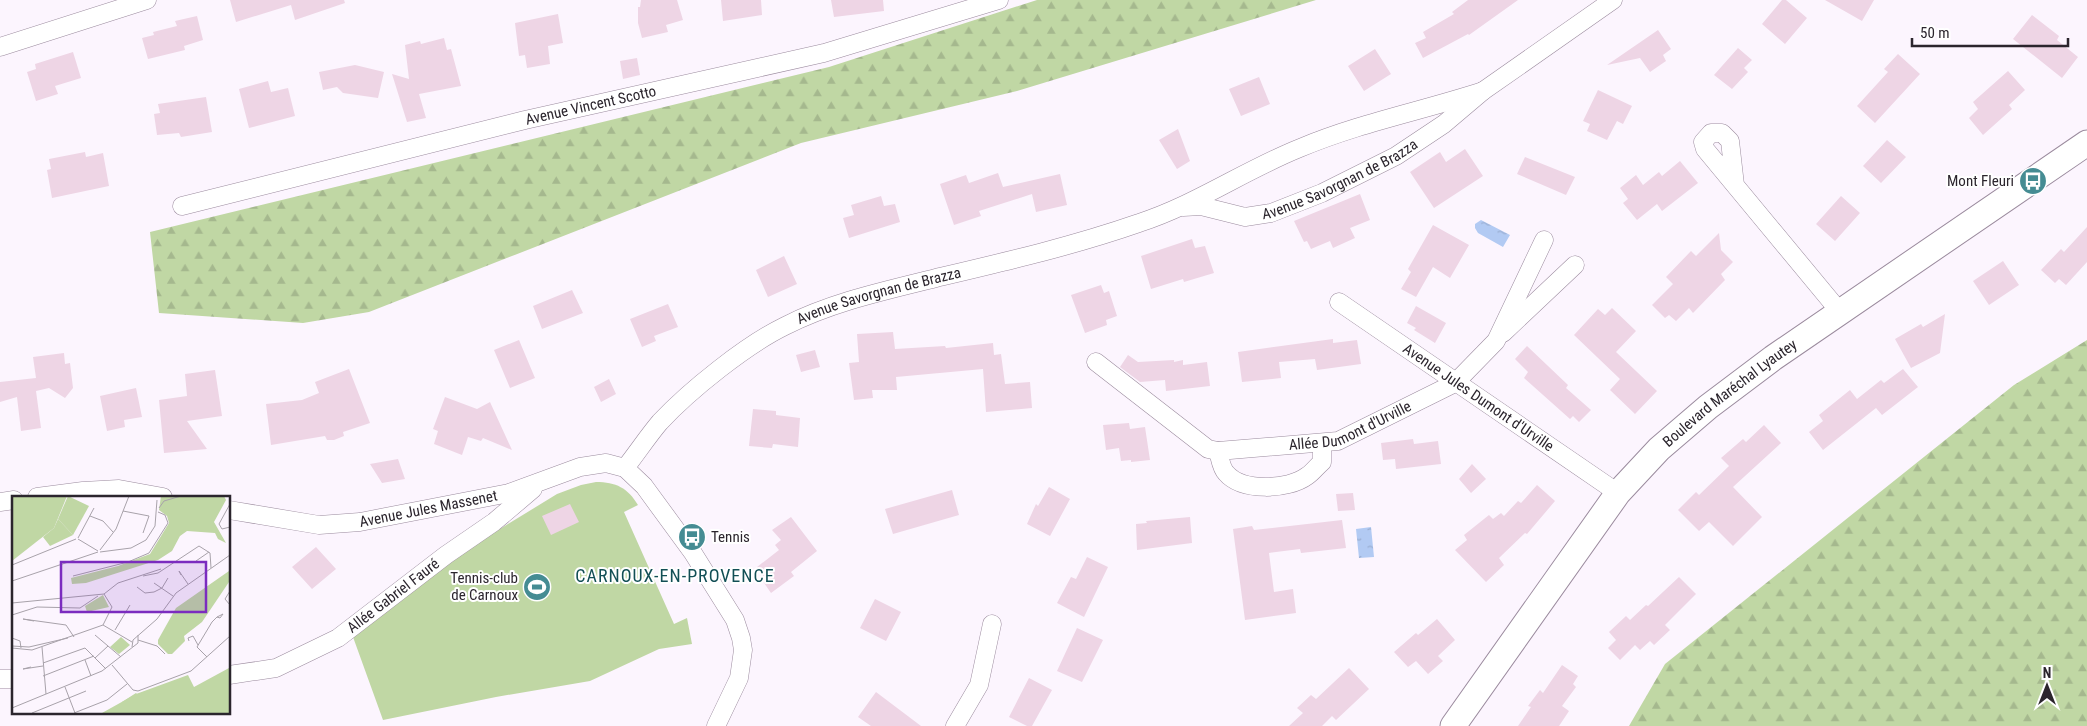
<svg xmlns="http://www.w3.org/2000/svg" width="2087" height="726" font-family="'Roboto Condensed',sans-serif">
<defs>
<pattern id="forest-firs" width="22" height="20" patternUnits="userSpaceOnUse" patternTransform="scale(1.25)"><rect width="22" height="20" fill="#c0d7a4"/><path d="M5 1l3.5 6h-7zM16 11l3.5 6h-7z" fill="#a5b88e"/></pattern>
<pattern id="water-ripples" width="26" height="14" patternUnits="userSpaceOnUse" patternTransform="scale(1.25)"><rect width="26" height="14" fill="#b2caf3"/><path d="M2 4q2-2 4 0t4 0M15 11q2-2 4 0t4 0" fill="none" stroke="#99add1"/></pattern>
</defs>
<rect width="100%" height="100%" fill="#fcf5fe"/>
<!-- green -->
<path fill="#c0d7a4" d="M 596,482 C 616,482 628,488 638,505 L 624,512 L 674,624 L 687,618 L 692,644 L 659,649 L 590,681 L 496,697 L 383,720 L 353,637 L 456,556 L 557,494 L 581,485 Z"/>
<!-- forest -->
<path fill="url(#forest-firs)" d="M 1037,0 L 1316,0 L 1017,91 L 801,143 L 369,312 L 303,323 L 159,313 L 150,232 L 829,67 Z
M 2087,340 L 2087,726 L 1629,726 L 1665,664 L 2014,385 Z"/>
<!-- water -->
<path fill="url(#water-ripples)" d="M 1481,220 L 1510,235 L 1503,247 L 1478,233 L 1475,228 L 1475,224 Z
M 1371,527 L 1374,557 L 1359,558 L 1356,529 Z"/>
<!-- building -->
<path fill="#eed5e5" d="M 230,0 L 344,0 L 345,3 L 295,20 L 291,5 L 236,22 Z
M 641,0 L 677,0 L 683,20 L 666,25 L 668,32 L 642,38 L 638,23 L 638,7 L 640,7 Z
M 721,0 L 761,0 L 762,15 L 723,21 Z
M 831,0 L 883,0 L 884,11 L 834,17 Z
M 1468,0 L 1518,0 L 1469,35 L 1468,34 L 1423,58 L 1415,43 L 1426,38 L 1423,32 L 1454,14 L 1452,12 Z
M 1782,0 L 1786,0 L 1807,18 L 1785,44 L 1762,24 Z
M 1825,0 L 1874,0 L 1862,21 Z
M 558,14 L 563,43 L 548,46 L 550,64 L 527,68 L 525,55 L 519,56 L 515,23 Z
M 2032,15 L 2059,36 L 2057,40 L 2078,57 L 2062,78 L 2013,39 Z
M 197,16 L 203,40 L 184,46 L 185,50 L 148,59 L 142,38 L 154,35 L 153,32 L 177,26 L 175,21 Z
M 1658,30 L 1671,49 L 1663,55 L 1666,61 L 1650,72 L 1640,58 L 1607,65 Z
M 444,38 L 447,50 L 451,49 L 461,86 L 419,94 L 426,118 L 407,122 L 392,74 L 409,79 L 405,45 L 420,41 L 421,44 Z
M 1738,48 L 1752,60 L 1744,68 L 1748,72 L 1732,89 L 1714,75 Z
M 1375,49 L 1391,74 L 1364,91 L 1348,66 Z
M 73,52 L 81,78 L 55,86 L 58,94 L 36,101 L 27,72 L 36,69 L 35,64 Z
M 1898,54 L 1920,74 L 1875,123 L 1857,106 L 1888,72 L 1884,69 Z
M 637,58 L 640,75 L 623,79 L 620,61 Z
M 355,65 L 384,72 L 378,98 L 343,93 L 337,87 L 323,90 L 319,72 Z
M 2008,71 L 2025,90 L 2009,105 L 2012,109 L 1983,135 L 1969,118 L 1978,109 L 1973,102 Z
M 1259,77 L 1270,104 L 1241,116 L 1229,89 Z
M 268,81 L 271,92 L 288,88 L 295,116 L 249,128 L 239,89 Z
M 1598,90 L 1632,106 L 1623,124 L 1617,121 L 1607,140 L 1587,131 L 1590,124 L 1583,121 Z
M 206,97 L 212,132 L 181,137 L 179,133 L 157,135 L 154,114 L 160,113 L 158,104 Z
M 1178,129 L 1190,161 L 1177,169 L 1159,140 Z
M 1887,140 L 1906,157 L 1881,183 L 1863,166 Z
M 1465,149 L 1483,176 L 1434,208 L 1410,172 L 1440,152 L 1446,162 Z
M 85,152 L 86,157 L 103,153 L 109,186 L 52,198 L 47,170 L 51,169 L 49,159 Z
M 1525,157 L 1575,177 L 1566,195 L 1517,174 Z
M 1680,161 L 1698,183 L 1662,211 L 1657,204 L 1637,220 L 1623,203 L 1628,199 L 1620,188 L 1636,175 L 1643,185 L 1659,172 L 1662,176 Z
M 998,173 L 1003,187 L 1060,174 L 1067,205 L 1036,212 L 1032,194 L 979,211 L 981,216 L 954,225 L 940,184 L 966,175 L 969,183 Z
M 1360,194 L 1370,220 L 1350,228 L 1355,238 L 1333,248 L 1330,241 L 1311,249 L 1307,241 L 1304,242 L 1294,221 Z
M 881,196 L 884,206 L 895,204 L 900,222 L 849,238 L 843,218 L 854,215 L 851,205 Z
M 1841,196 L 1860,213 L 1835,241 L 1816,224 Z
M 1433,225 L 1469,245 L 1450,278 L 1433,267 L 1416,297 L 1401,289 L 1411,272 L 1408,269 Z
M 2087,227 L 2087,262 L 2066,285 L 2059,279 L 2055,283 L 2041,270 L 2061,249 L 2064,252 Z
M 1719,233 L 1721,250 L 1733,262 L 1721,274 L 1725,280 L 1693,313 L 1689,308 L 1676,321 L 1669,315 L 1665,318 L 1652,305 L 1673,284 L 1666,277 L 1691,251 L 1696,256 Z
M 1192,239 L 1195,248 L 1205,246 L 1214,273 L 1184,282 L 1183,279 L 1151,289 L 1141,256 Z
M 784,256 L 797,284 L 768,297 L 756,270 Z
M 2003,261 L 2019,285 L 1989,305 L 1973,281 Z
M 1101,285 L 1104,293 L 1109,291 L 1117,316 L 1106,320 L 1107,325 L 1085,333 L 1071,295 Z
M 572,290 L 583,313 L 542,329 L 533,306 Z
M 668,304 L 678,327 L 654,336 L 656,341 L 642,347 L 630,319 Z
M 1416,306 L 1446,323 L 1435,343 L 1414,330 L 1416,328 L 1407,323 Z
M 1612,308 L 1636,331 L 1616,352 L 1657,391 L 1635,414 L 1610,390 L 1620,379 L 1574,335 L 1598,309 L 1605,315 Z
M 1945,314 L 1940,353 L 1911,368 L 1895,339 L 1921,324 L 1923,327 Z
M 893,332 L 895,349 L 945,346 L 946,348 L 993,343 L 994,355 L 1001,354 L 1005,384 L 1030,382 L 1032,408 L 986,412 L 983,369 L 896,377 L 897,390 L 872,390 L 873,398 L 854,400 L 849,363 L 859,362 L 857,334 Z
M 1333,339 L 1333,343 L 1357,340 L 1361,364 L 1317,370 L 1315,359 L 1279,362 L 1281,378 L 1242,382 L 1238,352 Z
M 519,340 L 535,378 L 510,388 L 494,350 Z
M 1527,346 L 1568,385 L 1566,388 L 1591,410 L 1579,422 L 1573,416 L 1570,419 L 1524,378 L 1528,372 L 1515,359 Z
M 815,350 L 820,367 L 801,372 L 796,355 Z
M 64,353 L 65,364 L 70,363 L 73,388 L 65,398 L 49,388 L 36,391 L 41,428 L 21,431 L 17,397 L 0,402 L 0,382 L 36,378 L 33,357 Z
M 1128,355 L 1138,362 L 1174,360 L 1174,362 L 1183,360 L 1183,365 L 1207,362 L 1210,386 L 1166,391 L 1165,380 L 1140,382 L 1120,367 Z
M 349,369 L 370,423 L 343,432 L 344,436 L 334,440 L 327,440 L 325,436 L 271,445 L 266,404 L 302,400 L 319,393 L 315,382 Z
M 1903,369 L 1918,387 L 1882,415 L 1876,408 L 1823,450 L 1809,432 L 1823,421 L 1819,415 L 1850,390 L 1857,399 L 1881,380 L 1884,383 Z
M 215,370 L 222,416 L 187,421 L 207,449 L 164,453 L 159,400 L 187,396 L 185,374 Z
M 609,379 L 616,394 L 601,402 L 594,387 Z
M 136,388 L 142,417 L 124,420 L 125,427 L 107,431 L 100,396 Z
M 445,397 L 477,409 L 490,402 L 512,450 L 483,438 L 481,441 L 468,437 L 462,455 L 434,444 L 438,431 L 433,429 Z
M 753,409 L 776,411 L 776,415 L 800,418 L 798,447 L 773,444 L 772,448 L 749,446 Z
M 1129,423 L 1130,429 L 1145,427 L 1150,460 L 1131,462 L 1131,460 L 1121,461 L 1119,448 L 1106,450 L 1103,425 Z
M 1764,425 L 1781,443 L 1733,487 L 1762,517 L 1733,546 L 1709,522 L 1699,531 L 1678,510 L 1696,492 L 1699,495 L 1729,466 L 1721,458 L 1743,439 L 1746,442 Z
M 1413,439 L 1414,444 L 1438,441 L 1441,464 L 1396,469 L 1395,459 L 1383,460 L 1381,443 Z
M 398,459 L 405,479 L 382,483 L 370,464 Z
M 1472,464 L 1486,479 L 1471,493 L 1459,479 Z
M 1537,485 L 1555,501 L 1527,534 L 1525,533 L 1499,558 L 1504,565 L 1486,582 L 1455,550 L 1467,540 L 1464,535 L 1489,515 L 1493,519 L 1501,513 L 1504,516 L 1518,501 L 1521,503 Z
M 1049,487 L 1070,499 L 1050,536 L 1027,524 L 1036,504 L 1038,506 Z
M 952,490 L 959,515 L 893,534 L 885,509 Z
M 1353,493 L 1355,510 L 1338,511 L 1336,494 Z
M 570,504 L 579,522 L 551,535 L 542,516 Z
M 791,517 L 817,551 L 791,572 L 794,576 L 771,593 L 762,580 L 765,578 L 757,567 L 779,550 L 775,545 L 781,540 L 772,530 Z
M 1190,517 L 1192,543 L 1137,550 L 1136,524 L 1147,523 L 1146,521 Z
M 1342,520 L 1346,548 L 1301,553 L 1300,549 L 1269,553 L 1274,592 L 1293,589 L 1296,613 L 1245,620 L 1233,529 L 1252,526 L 1254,530 Z
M 316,547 L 336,569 L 312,589 L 292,567 Z
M 1087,557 L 1108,567 L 1084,617 L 1057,603 L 1071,577 L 1076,579 Z
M 1679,577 L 1696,594 L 1665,625 L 1670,630 L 1654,645 L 1650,641 L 1640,650 L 1635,645 L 1620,660 L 1608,648 L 1616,640 L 1609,632 L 1626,616 L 1630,620 L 1646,605 L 1648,606 Z
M 875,599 L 901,612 L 886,641 L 860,628 Z
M 1437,619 L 1455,640 L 1438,656 L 1443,661 L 1428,674 L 1416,661 L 1408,667 L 1394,652 L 1416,633 L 1418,635 Z
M 1077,628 L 1103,640 L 1082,682 L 1057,671 Z
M 1562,665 L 1578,676 L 1573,684 L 1576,687 L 1562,706 L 1569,711 L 1559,726 L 1518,726 L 1531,707 L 1528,706 L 1540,690 L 1543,693 Z
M 1349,668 L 1369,689 L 1336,720 L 1332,716 L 1322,726 L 1289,726 L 1303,713 L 1297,708 L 1311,695 L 1316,699 Z
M 1029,678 L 1052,690 L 1032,726 L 1027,726 L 1009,717 Z
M 876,692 L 921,726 L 871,726 L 858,717 Z"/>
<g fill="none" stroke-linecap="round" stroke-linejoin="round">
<!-- street casing -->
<g stroke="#9b8b9e" stroke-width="19">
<g id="street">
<path d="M 0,47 L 147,0"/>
<path d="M 1735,185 L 1730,141 L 1722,133 L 1711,133 L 1703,142 L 1705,149 L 1840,312"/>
<path id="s1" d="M 182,206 L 525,120 L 824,53 L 999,0"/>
<path id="s2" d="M 1183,207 L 1201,206 L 1245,217 L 1271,213 L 1322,193 L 1396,156 L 1444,124 L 1483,91 L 1613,0"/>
<path id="s3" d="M 1339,302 L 1618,493"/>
<path d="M 1503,333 L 1575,265"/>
<path id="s4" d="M 1096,362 L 1208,449 L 1218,451 L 1338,441 L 1455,383 L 1496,341 L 1544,240"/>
<path d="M 1218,451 C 1220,458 1221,468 1226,473 C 1242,492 1288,490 1307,476 C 1313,472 1317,466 1322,462 L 1322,443"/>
<path id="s5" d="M 625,468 C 637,453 648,436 660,422 C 690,390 746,345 785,326 C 832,302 884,291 936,278 C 1004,262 1073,246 1139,223 C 1195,205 1245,170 1300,148 C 1359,123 1422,111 1483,91"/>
<path d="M 37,497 L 83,491 L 119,489 L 163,497"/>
<path d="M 0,502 L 14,500"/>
<path id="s6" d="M 229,510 L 319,525 L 360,522 L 509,493 L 580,467 L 606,463 L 625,468 L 644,486 L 693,553 L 735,620 L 741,638 L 743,650 L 739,678 L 716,726"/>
<path id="s7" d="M 229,675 L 276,668 L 338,638 L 446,555 L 494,522 L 533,489"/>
<path d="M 0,679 L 14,679"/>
<path d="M 955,726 L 979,685 L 992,624"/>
</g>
</g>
<!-- secondary casing -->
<g stroke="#9b8b9e" stroke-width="27">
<g id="secondary">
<path id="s8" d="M 1453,726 L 1618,493 L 1659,449 L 1708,407 L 1773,358 L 2087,143"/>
</g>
</g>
<!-- street -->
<use href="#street" stroke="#fff" stroke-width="18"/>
<!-- secondary -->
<use href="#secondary" stroke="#fff" stroke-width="25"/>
</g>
<!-- icons -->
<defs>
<g id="bus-disc" transform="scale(1.4375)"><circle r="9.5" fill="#458c93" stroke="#fff"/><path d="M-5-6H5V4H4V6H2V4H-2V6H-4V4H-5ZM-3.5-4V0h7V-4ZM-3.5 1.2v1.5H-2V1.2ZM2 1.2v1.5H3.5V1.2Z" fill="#fff"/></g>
<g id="stadium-disc" transform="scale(1.4375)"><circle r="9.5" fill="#458c93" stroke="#fff"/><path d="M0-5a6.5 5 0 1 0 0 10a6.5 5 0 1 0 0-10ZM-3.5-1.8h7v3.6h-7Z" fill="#fff"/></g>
</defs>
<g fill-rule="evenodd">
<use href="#bus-disc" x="2033" y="181"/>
<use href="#bus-disc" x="692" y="537"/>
<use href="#stadium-disc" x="537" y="587"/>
</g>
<g text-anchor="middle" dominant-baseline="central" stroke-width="4" stroke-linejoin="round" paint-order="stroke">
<!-- street labels -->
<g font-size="15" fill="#2b252d" stroke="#fff">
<text stroke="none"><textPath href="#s1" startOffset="421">Avenue Vincent Scotto</textPath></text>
<text stroke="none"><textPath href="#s2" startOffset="166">Avenue Savorgnan de Brazza</textPath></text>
<text stroke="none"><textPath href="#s5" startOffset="315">Avenue Savorgnan de Brazza</textPath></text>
<text stroke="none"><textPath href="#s8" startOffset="436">Boulevard Maréchal Lyautey</textPath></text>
<text stroke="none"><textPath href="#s3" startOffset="169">Avenue Jules Dumont d'Urville</textPath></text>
<text stroke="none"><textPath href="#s4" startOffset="288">Allée Dumont d'Urville</textPath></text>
<text stroke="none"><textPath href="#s6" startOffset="202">Avenue Jules Massenet</textPath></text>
<text stroke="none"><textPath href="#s7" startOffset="186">Allée Gabriel Fauré</textPath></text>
</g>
<!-- poi labels -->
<g font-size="15" fill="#2b252d" stroke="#fff" text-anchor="end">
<text x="2014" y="181">Mont Fleuri</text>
<text x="711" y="537" text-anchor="start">Tennis</text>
<text x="518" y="578">Tennis-club<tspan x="518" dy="17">de Carnoux</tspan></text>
</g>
<!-- quarter labels -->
<g font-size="18" letter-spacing="1" fill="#124f55" stroke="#fff">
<text x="675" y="575">CARNOUX-EN-PROVENCE</text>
</g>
</g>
<!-- overview -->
<g transform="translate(12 496)">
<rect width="218" height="218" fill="#fcf5fe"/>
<path d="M 46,23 L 61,39 L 38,50 L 31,41 L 42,32 ZM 91,99 L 97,111 L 75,116 L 73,110 Z" fill="#c0d7a4"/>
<path d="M 0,0 L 55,0 L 42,32 L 0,65 ZM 149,0 L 212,0 L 214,4 L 202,26 L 214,47 L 206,43 L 203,37 L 175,35 L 168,40 L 160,55 L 146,64 L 74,87 L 60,88 L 59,82 L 106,70 L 138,58 L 157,27 L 155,20 L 147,14 ZM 217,75 L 217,86 L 190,126 L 172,140 L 173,145 L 160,158 L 156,158 L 146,148 L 146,144 L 164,112 ZM 217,172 L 217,217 L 90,217 L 124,198 L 176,179 L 182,191 Z" fill="#c0d7a4"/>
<path d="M 56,0 L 77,10 L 61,39 L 46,23 Z" fill="#c0d7a4"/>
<path d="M 109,141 L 118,149 L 107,158 L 98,151 ZM 124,197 L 129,202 L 116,214 L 110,206 Z" fill="#c0d7a4"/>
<path fill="none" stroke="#a8a2aa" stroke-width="1" d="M 218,8 L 207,28 L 210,33 L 218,31M 147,12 L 152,5 L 169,0M 111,15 L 137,20 L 131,37M 78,20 L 91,25 L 101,36M 66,42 L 82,12M 66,43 L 86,55M 88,54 L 104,33 L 117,0M 88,56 L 119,52 L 134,44 L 143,30 L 145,4M 184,65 L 197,56M 0,69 L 64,43M 169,79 L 167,75 L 176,88M 61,80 L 116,66 L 137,57 L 156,27 L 153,19 L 146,16M 131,80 L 146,77 L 187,50 L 198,57 L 199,72M 0,85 L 86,56M 142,87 L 161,100M 125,91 L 133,97 L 142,96 L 150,92 L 156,82M 218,95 L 213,103 L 218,109M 92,98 L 100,111 L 91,129 L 120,146M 92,98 L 106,87 L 149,73M 0,107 L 92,98M 0,119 L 25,111 L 68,112 L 86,100M 22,125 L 11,123 L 54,129 L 62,141M 103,134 L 118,109M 83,139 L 109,161M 0,142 L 8,145 L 9,152M 126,144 L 145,150 L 153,158M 177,145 L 176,142 L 181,140 L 186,149M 0,150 L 17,151 L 56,142M 30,151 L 34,198M 120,151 L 121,144 L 145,123 L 164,97 L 218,59M 0,152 L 20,154 L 91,129M 195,161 L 185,151 L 200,126 L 205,121 L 211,118 L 208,122 L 205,121M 83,162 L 96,150M 73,164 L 79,180M 31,167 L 73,152 L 94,173M 100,169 L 121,194 L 126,195 L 179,175 L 218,140M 19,171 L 11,173 L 31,170M 31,180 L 82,160M 53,191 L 63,217M 0,212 L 90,175 L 126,147 L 126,139M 20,217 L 74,195M 62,217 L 95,204 L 115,188"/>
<path fill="#7b2cbf" fill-opacity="0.15" stroke="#7b2cbf" stroke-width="2.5" d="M 49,66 L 194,66 L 194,116 L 49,116 Z"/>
<rect width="218" height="218" fill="none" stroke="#2b252d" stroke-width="2.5"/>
</g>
<!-- north arrow -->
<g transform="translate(2047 686)" stroke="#ffffff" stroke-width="4" paint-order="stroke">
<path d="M0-4L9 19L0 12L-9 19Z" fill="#2b252d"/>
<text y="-8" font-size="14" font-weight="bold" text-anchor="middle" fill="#2b252d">N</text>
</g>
<!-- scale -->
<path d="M1912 38v8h156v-8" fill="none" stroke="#2b252d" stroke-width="2.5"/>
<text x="1920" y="38" font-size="15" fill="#2b252d" stroke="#ffffff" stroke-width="4" paint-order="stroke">50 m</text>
</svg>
